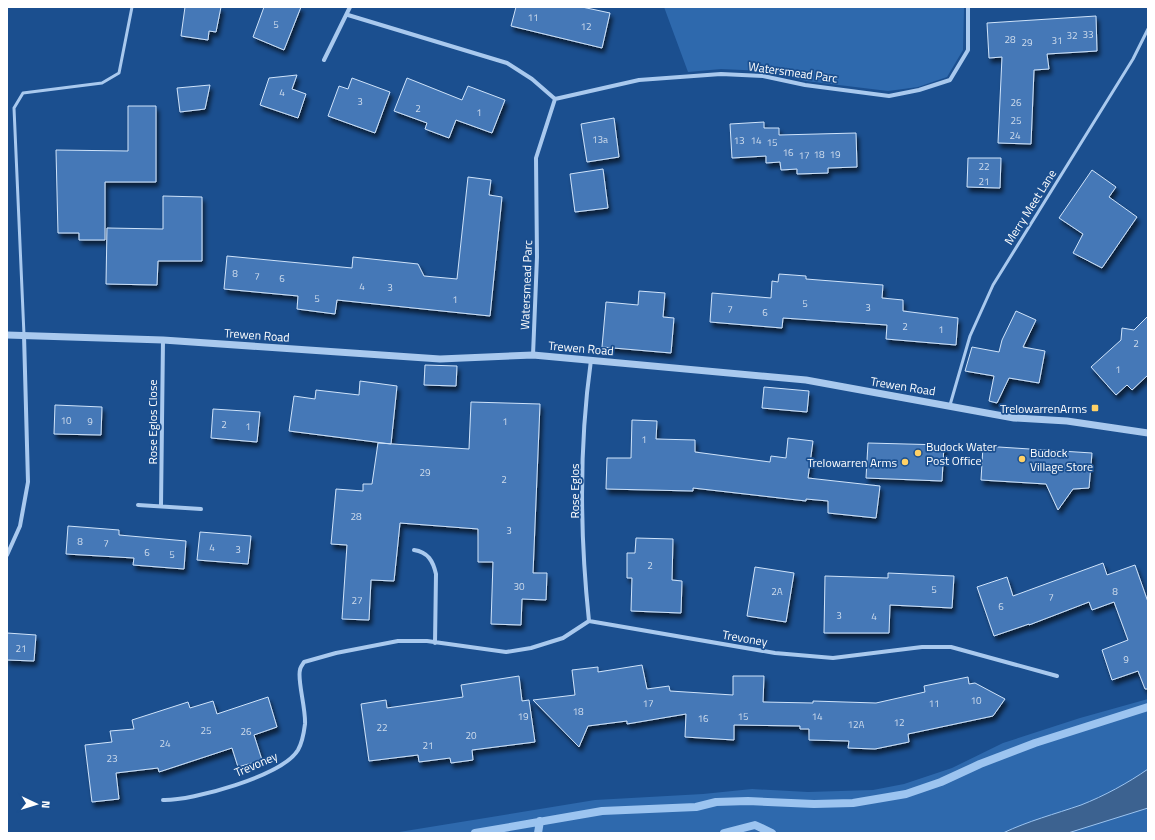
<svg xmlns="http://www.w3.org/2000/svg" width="1155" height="840" font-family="'Titillium Web',sans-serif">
<defs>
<filter id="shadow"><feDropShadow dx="2.5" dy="4.5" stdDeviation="2" flood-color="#0009"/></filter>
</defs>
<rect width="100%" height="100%" fill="#1b4f8f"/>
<!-- green -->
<path fill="#2e69ad" d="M 664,7 L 964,7 L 963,50 L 947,77 L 918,87 L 888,91 L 806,81 L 764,71 L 721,69 L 688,72 Z
M 1148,699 L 1148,833 L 393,833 L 595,800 L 703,794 L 752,789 L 808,792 L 873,790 L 904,784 L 952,768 L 1003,743 L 1080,718 Z"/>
<!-- water -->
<path fill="#3c6290" stroke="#9cc4f0" d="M 1148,769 L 1148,808 L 1068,833 L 1003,833 C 1028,821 1055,814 1081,805 C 1104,796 1128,783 1148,769 Z"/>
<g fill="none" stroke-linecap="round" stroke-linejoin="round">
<!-- stream -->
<path stroke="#9cc4f0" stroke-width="8" d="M 475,833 L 602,811 L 696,807 L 716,802 L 748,801 L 814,804 L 853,803 L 906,794 L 941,782 L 980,764 L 1035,743 L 1148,707
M 538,833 L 540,821
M 724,833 L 755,825 L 772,833"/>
</g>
<!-- building -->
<path fill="#4478b7" stroke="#cfe3fa" filter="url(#shadow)" d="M 185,7 L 221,7 L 216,32 L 209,31 L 208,40 L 181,36 Z
M 264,7 L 301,7 L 284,50 L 253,37 Z
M 516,7 L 582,7 L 610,13 L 602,48 L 511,26 Z
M 1096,16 L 1097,51 L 1047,54 L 1049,69 L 1034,70 L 1031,144 L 998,143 L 1002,57 L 989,58 L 987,23 Z
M 297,75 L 292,89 L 306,94 L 298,118 L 260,105 L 269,78 Z
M 352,78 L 390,92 L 375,133 L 328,116 L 339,86 L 348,89 Z
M 407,78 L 462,100 L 468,86 L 505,100 L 492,133 L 456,120 L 449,138 L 425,129 L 427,123 L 394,111 Z
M 210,85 L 205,109 L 180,112 L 177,88 Z
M 128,106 L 156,106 L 156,182 L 105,182 L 105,240 L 79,240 L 79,233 L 58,233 L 56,150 L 128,151 Z
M 614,118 L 619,157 L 587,162 L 581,124 Z
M 764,122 L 764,128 L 779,128 L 779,135 L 856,133 L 857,167 L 828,168 L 828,173 L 797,174 L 797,169 L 781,170 L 780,162 L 766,163 L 766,156 L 732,158 L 730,124 Z
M 968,158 L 1001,158 L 1000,188 L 967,187 Z
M 603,169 L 608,208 L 575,212 L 570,174 Z
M 1092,170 L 1116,187 L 1109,197 L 1137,217 L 1102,268 L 1073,253 L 1083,234 L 1059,218 Z
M 468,177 L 491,180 L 489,195 L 502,197 L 490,316 L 337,300 L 335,314 L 297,309 L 298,296 L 224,289 L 227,256 L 352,268 L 353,257 L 418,264 L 424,276 L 457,279 Z
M 163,196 L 202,197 L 202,261 L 158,261 L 157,285 L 106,284 L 107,228 L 163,229 Z
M 779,274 L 806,276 L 806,279 L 883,285 L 882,298 L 903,300 L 903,311 L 958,318 L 956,345 L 886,339 L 887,325 L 783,318 L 782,328 L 710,322 L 712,293 L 771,298 L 772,281 L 778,282 Z
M 639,291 L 665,293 L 663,317 L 674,318 L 671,353 L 602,347 L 606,302 L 638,305 Z
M 1016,311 L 1036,320 L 1023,347 L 1045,351 L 1039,383 L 1009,378 L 997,403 L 989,401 L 994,376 L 965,371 L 972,347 L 999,352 L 1002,340 Z
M 1148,316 L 1148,375 L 1132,390 L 1127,385 L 1116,395 L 1091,367 L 1121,340 L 1122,328 L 1134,330 Z
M 425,365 L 457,366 L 456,386 L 424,385 Z
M 360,381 L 397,386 L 391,444 L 289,431 L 294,396 L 315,399 L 316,390 L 359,395 Z
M 764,387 L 809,391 L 807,412 L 762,408 Z
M 471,402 L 540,404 L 533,573 L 547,573 L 546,600 L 522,599 L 521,625 L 491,624 L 493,562 L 478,562 L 478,529 L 400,523 L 394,581 L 371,580 L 369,620 L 342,619 L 347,545 L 331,544 L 336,489 L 363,491 L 363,484 L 372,484 L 378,443 L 469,449 Z
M 55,405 L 102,407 L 101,435 L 54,434 Z
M 213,409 L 260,412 L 257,442 L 211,438 Z
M 632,420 L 657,421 L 656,439 L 695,440 L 695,452 L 770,462 L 771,456 L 786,458 L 788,438 L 813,441 L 808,478 L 880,486 L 876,518 L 828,513 L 828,501 L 806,499 L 806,501 L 693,488 L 693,491 L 606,489 L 607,458 L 631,458 Z
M 868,443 L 944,445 L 942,481 L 866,478 Z
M 983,446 L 1092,453 L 1089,488 L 1073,489 L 1058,510 L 1046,484 L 981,480 Z
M 68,526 L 119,530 L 119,535 L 186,541 L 184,569 L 133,565 L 134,558 L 66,554 Z
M 200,532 L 251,536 L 248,564 L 197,560 Z
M 636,538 L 673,539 L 672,580 L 682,581 L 681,613 L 631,611 L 632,578 L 627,578 L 627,553 L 635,553 Z
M 1103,563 L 1107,575 L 1135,565 L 1148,602 L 1148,689 L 1145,689 L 1138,671 L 1112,680 L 1102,650 L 1128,640 L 1114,602 L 1092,610 L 1089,602 L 1029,625 L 1029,624 L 994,636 L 977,587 L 1007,577 L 1013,596 Z
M 755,567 L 794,573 L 786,622 L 747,616 Z
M 888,573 L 954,576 L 952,608 L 890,605 L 889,633 L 824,633 L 825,576 L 888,578 Z
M 7,633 L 36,635 L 34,661 L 7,660 Z
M 642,665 L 647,689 L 669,686 L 670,691 L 733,695 L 733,676 L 764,676 L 763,702 L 813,703 L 813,701 L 876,703 L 925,692 L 924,686 L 968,677 L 969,684 L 975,683 L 1005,699 L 993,716 L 908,734 L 909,742 L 875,749 L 848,748 L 849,741 L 809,740 L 809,729 L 800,729 L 800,726 L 734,725 L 734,740 L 685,737 L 686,714 L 627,724 L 627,721 L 588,726 L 579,747 L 533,700 L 575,695 L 572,670 L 598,667 L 598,672 Z
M 519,676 L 522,701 L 529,700 L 535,742 L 472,750 L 473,760 L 451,763 L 450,758 L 419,762 L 418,755 L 369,761 L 361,704 L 386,700 L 387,708 L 463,697 L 461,685 Z
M 268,697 L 277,727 L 254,735 L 262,760 L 238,767 L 232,748 L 159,772 L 158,768 L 116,773 L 119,799 L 92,802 L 85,745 L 112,742 L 110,731 L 134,729 L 132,720 L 188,702 L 190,708 L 213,701 L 217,714 Z"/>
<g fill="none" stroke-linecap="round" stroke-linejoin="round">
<!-- service -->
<path stroke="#a9c9ee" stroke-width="3" d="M 24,335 L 14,108 L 23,93 L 102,83 L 119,73 L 132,7
M 950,405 L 970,336 L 993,285 L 1133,59 L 1148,29"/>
<!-- minor -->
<path stroke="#a9c9ee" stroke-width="4" d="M 348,15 L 507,63 L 532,79 L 555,99
M 324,60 L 350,7
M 533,355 L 537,257 L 536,158 L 555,99 L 639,80 L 721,74 L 763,76 L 805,85 L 889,96 L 919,90 L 950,80 L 968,50 L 968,7
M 138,505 L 201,509
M 161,505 L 163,340
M 414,550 C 428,552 433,561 436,574 L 435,643
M 7,555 L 20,526 L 28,482 L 24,335
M 589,621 C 580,536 579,446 591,360
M 163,800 C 192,801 282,776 298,750 C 302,743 304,732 305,724 C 306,709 297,679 300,670 C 300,667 303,664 304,662 L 336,653 L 398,641 L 427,641 L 506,652 L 531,648 L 563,638 L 589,621 L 775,653 L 833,658 L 922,647 L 951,647 L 1057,676"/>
<!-- tertiary -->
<path stroke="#a9c9ee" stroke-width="7" d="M 7,335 L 163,340 L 440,359 L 533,355 L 806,380 L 1014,418 L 1067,421 L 1148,433"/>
</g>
<!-- markers -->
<g fill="#ffd166" stroke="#1b4f8f" stroke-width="1.5">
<rect x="1091" y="404" width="8" height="8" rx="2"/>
<circle cx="918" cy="453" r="4"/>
<circle cx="1022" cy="459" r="4"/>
<circle cx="905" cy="462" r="4"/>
</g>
<g text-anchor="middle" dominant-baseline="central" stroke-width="3.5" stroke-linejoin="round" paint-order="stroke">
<!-- number labels -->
<g font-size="10" fill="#d0dded">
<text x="533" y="17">11</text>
<text x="276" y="24">5</text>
<text x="586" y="26">12</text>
<text x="1088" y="34">33</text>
<text x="1072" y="35">32</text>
<text x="1010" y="39">28</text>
<text x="1057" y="40">31</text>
<text x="1027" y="42">29</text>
<text x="282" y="92">4</text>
<text x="360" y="101">3</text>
<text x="1016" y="102">26</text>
<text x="418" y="108">2</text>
<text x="479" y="112">1</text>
<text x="1016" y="120">25</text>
<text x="1015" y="135">24</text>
<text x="600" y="139">13a</text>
<text x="739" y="140">13</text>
<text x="756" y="140">14</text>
<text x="772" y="142">15</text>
<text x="788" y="152">16</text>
<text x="819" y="154">18</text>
<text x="835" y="154">19</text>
<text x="804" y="155">17</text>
<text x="984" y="166">22</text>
<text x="984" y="181">21</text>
<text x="235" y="273">8</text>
<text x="257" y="276">7</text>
<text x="282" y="278">6</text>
<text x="362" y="286">4</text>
<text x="390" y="287">3</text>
<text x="317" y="298">5</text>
<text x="455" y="299">1</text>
<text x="805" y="303">5</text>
<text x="868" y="307">3</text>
<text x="730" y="309">7</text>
<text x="765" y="312">6</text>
<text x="905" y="326">2</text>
<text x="941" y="329">1</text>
<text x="1136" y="343">2</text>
<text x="1118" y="369">1</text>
<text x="66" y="420">10</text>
<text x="90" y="421">9</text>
<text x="505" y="421">1</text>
<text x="224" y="424">2</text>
<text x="248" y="426">1</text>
<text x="644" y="439">1</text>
<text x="425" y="472">29</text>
<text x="504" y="479">2</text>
<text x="356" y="516">28</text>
<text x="509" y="530">3</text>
<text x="80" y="541">8</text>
<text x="106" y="543">7</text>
<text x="212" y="547">4</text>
<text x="238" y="549">3</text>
<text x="147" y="552">6</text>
<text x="172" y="554">5</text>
<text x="650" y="565">2</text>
<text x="519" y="586">30</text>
<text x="934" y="589">5</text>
<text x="777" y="591">2A</text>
<text x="1115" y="591">8</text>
<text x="1051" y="597">7</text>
<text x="357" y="600">27</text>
<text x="1001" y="606">6</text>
<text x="839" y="615">3</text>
<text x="874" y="616">4</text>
<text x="21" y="648">21</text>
<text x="1126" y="659">9</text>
<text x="976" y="700">10</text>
<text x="648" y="703">17</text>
<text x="934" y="703">11</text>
<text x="578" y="711">18</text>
<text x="523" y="716">19</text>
<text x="743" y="716">15</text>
<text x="817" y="716">14</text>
<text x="703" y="718">16</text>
<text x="899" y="722">12</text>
<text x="856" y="724">12A</text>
<text x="382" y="727">22</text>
<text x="206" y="730">25</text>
<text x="246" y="731">26</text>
<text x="471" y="735">20</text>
<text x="165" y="743">24</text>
<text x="428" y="745">21</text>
<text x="112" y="758">23</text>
</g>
<!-- street labels -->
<g font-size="12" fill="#fff" stroke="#1b4f8f">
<text transform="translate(793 72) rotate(8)">Watersmead Parc</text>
<text transform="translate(1030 207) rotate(-58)">Merry Meet Lane</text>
<text transform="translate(526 285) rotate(-88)">Watersmead Parc</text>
<text transform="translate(257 335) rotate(4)">Trewen Road</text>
<text transform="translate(581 348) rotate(5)">Trewen Road</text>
<text transform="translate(903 386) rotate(9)">Trewen Road</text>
<text transform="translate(152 422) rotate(-90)">Rose Eglos Close</text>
<text transform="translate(574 491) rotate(-90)">Rose Eglos</text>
<text transform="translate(745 638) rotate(10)">Trevoney</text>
<text transform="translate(256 764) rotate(-23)">Trevoney</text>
</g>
<!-- poi labels -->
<g font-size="12" fill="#fff" stroke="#1b4f8f" text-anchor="end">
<text x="1087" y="408">TrelowarrenArms</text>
<text x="926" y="446" text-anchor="start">Budock Water<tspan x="926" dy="14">Post Office</tspan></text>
<text x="1030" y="452" text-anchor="start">Budock<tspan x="1030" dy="14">Village Store</tspan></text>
<text x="897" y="462">Trelowarren Arms</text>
</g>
</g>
<!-- border -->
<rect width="1155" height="840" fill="none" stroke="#ffffff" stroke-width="16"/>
<!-- north arrow -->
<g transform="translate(36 804) rotate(94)" stroke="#1b4f8f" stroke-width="3" paint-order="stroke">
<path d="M0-3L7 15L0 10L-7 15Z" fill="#ffffff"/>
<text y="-6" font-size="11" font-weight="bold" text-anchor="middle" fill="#ffffff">N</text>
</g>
</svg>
